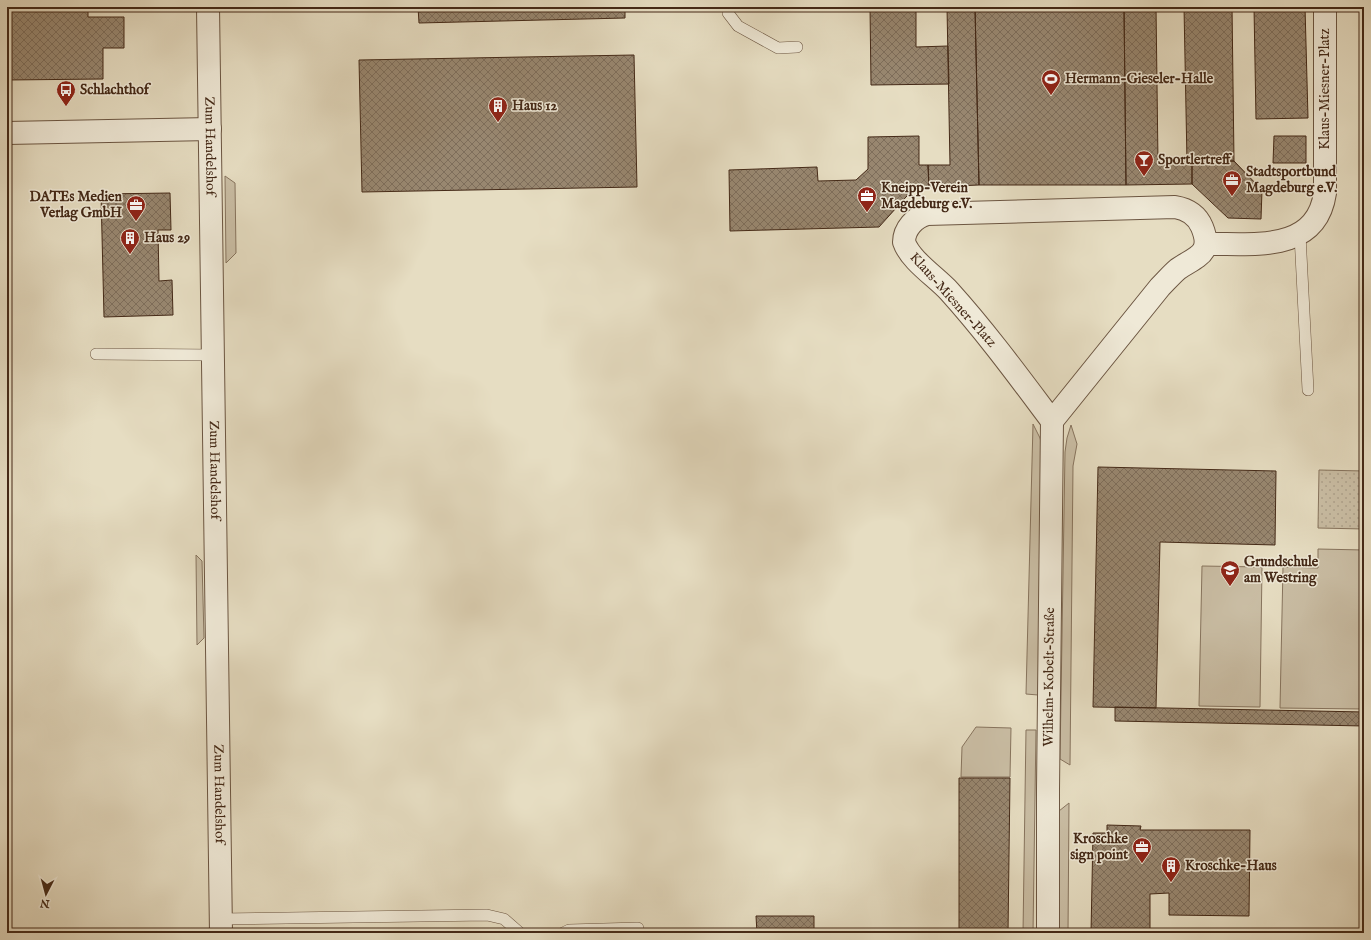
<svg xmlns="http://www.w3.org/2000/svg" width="1371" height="940" font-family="'IM FELL English',serif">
<defs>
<pattern id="park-dots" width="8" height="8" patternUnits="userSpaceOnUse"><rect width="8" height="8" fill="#cabea5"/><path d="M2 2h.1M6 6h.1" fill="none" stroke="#afa38d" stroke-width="1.8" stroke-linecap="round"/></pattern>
<pattern id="building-cross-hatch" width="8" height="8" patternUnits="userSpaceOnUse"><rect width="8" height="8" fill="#988770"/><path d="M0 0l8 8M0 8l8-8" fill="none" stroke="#7e6e5b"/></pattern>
</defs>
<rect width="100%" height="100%" fill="#e6ddc2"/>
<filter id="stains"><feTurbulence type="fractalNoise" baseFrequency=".005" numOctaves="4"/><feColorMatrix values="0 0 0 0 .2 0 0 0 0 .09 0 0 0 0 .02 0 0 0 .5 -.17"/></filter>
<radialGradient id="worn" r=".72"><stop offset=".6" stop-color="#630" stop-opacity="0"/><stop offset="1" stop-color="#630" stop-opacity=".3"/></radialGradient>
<!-- grass -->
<path fill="#cabea5" stroke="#87745e" d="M 225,176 L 235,183 L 236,253 L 226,263 Z
M 1033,424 L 1040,438 L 1044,455 L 1038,695 L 1026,694 Z
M 1071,425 L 1077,444 L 1073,466 L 1070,765 L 1060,759 L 1065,452 L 1067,438 Z
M 1318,549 L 1364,550 L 1364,709 L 1280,708 L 1283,567 L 1318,568 Z
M 196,555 L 202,561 L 204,638 L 197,645 Z
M 1202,566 L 1262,567 L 1260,707 L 1199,706 Z
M 976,727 L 1011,728 L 1010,777 L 961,777 L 962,747 Z
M 1026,730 L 1036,730 L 1033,933 L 1023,933 Z
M 1069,803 L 1068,933 L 1058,933 L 1059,811 Z"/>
<!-- park -->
<path fill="url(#park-dots)" stroke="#87745e" d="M 1319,470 L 1364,471 L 1364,529 L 1318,528 Z"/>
<!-- building -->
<path fill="url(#building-cross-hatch)" stroke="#442917" d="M 7,7 L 88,7 L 88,17 L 124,17 L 124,48 L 103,48 L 103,79 L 7,80 Z
M 418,7 L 625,7 L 625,18 L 419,23 Z
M 870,7 L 916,7 L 916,47 L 948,46 L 949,84 L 871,85 Z
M 947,7 L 975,7 L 979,185 L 929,187 L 928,165 L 950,165 Z
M 975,7 L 1124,7 L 1126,185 L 979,185 Z
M 1124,7 L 1156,7 L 1158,162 L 1192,162 L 1192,184 L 1126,185 Z
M 1184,7 L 1232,7 L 1234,161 L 1187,162 Z
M 1254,7 L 1305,7 L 1308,118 L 1256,119 Z
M 634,55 L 637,187 L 362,192 L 359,60 Z
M 919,136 L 919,165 L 928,165 L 929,187 L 915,187 L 879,227 L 730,231 L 729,170 L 817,167 L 818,181 L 856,180 L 868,169 L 868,137 Z
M 1274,136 L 1306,136 L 1306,163 L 1273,163 Z
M 1234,161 L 1262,190 L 1261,219 L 1228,218 L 1192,184 L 1192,162 Z
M 170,193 L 171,230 L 158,230 L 159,281 L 172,280 L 173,315 L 104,317 L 101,194 Z
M 1098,467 L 1276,471 L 1275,545 L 1160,542 L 1156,708 L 1093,707 Z
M 1115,707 L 1364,712 L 1364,726 L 1115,721 Z
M 959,778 L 1010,778 L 1008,933 L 959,933 Z
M 1107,825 L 1141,826 L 1140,830 L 1250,830 L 1249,916 L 1169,915 L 1169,893 L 1150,894 L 1150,933 L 1091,933 L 1093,833 L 1107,833 Z
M 756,916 L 814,916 L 814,933 L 757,933 Z"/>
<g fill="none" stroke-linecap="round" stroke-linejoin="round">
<!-- lane casing -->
<g stroke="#6c5642" stroke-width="12">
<path id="lane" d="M 728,7 L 728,13 L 738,26 L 778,48 L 797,47
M 1300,235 L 1308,390
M 96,354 L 213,355
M 221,919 L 487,915 L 504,919 L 520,933
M 563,933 L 569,930 L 638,928"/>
</g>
<!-- street casing -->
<g stroke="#6c5642" stroke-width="24">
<g id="street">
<path id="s1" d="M 208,7 L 221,933"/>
<path d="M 7,133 L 210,129"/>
<path d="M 1175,207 C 1187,209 1197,215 1202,227 C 1213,254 1197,256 1178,269 C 1172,274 1166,281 1160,287 L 1052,421 C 1019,377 986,332 949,291 C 936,277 910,260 904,242 C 904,229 915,217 927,214 Z"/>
<path d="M 1206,244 C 1252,243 1316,254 1325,193 L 1325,7"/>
<path id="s2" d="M 1048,933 L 1048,789 L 1052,421"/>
</g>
</g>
<!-- lane -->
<use href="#lane" stroke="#efe9d7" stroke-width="11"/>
<!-- street -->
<use href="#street" stroke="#efe9d7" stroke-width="22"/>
</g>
<!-- icons -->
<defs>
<g id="stadium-pin" transform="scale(1)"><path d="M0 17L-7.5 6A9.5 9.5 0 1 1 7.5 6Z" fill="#8f2418" stroke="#efe9d7"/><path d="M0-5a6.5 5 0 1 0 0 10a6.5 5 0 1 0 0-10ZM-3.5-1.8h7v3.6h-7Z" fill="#fff"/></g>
<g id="bus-pin" transform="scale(1)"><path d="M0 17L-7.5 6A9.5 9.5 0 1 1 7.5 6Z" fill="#8f2418" stroke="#efe9d7"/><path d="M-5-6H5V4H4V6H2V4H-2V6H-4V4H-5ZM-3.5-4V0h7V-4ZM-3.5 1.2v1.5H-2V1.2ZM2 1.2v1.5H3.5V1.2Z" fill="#fff"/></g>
<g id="building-pin" transform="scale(1)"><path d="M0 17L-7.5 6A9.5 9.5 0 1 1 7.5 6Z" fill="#8f2418" stroke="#efe9d7"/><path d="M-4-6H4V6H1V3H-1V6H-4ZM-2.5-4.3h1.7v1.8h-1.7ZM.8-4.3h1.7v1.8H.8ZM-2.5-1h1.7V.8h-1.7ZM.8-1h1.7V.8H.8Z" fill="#fff"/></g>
<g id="bar-pin" transform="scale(1)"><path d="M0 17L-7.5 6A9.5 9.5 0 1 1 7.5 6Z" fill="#8f2418" stroke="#efe9d7"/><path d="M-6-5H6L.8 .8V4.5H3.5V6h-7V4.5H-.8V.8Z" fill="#fff"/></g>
<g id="office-pin" transform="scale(1)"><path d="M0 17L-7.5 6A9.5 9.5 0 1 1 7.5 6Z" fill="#8f2418" stroke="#efe9d7"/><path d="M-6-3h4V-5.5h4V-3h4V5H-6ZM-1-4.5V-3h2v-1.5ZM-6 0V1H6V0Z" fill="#fff"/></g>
<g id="school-pin" transform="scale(1)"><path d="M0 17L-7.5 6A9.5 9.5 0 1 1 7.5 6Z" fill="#8f2418" stroke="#efe9d7"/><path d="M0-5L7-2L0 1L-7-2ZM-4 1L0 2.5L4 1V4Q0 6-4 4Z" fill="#fff"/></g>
</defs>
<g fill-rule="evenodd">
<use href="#stadium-pin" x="1051" y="79"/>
<use href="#bus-pin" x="66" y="90"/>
<use href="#building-pin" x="498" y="106"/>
<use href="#bar-pin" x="1144" y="160"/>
<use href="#office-pin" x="1232" y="180"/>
<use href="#office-pin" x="867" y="196"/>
<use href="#office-pin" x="136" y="205"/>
<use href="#building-pin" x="130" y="238"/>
<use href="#school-pin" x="1230" y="570"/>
<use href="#office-pin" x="1142" y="847"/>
<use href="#building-pin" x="1171" y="866"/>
</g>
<g text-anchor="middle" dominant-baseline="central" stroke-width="3" stroke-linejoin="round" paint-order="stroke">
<!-- poi labels -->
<g font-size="14" font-weight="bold" fill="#442917" stroke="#efe9d7" text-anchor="start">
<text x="1065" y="79">Hermann-Gieseler-Halle</text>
<text x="80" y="90">Schlachthof</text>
<text x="512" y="106">Haus 12</text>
<text x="1158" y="160">Sportlertreff</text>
<text x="1246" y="172">Stadtsportbund<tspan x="1246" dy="16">Magdeburg e.V.</tspan></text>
<text x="881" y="188">Kneipp-Verein<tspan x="881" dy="16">Magdeburg e.V.</tspan></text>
<text x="122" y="197" text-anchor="end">DATEs Medien<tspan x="122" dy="16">Verlag GmbH</tspan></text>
<text x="144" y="238">Haus 29</text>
<text x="1244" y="562">Grundschule<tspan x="1244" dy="16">am Westring</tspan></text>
<text x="1128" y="839" text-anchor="end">Kroschke<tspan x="1128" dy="16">sign point</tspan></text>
<text x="1185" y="866">Kroschke-Haus</text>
</g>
<!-- street labels -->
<g font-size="14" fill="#442917" stroke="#efe9d7">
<text transform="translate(1325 89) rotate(-90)">Klaus-Miesner-Platz</text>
<text stroke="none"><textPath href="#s1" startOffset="139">Zum Handelshof</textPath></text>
<text transform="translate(953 300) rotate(48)">Klaus-Miesner-Platz</text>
<text stroke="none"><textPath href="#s1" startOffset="463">Zum Handelshof</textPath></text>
<text stroke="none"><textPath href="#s2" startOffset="256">Wilhelm-Kobelt-Straße</textPath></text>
<text stroke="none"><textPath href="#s1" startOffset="787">Zum Handelshof</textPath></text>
</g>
</g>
<!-- margin -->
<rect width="1371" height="940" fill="none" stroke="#e6ddc2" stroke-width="24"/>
<rect x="8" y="8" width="1355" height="924" fill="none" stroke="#442917" stroke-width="2"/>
<rect x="12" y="12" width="1347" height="916" fill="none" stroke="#442917"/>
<!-- north arrow -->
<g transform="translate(46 894) rotate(186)" stroke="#efe9d7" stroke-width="3" paint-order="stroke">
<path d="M0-3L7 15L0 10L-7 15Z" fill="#442917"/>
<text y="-6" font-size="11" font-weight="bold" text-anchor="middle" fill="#442917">N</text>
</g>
<rect width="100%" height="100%" filter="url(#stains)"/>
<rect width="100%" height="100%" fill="url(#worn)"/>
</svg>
